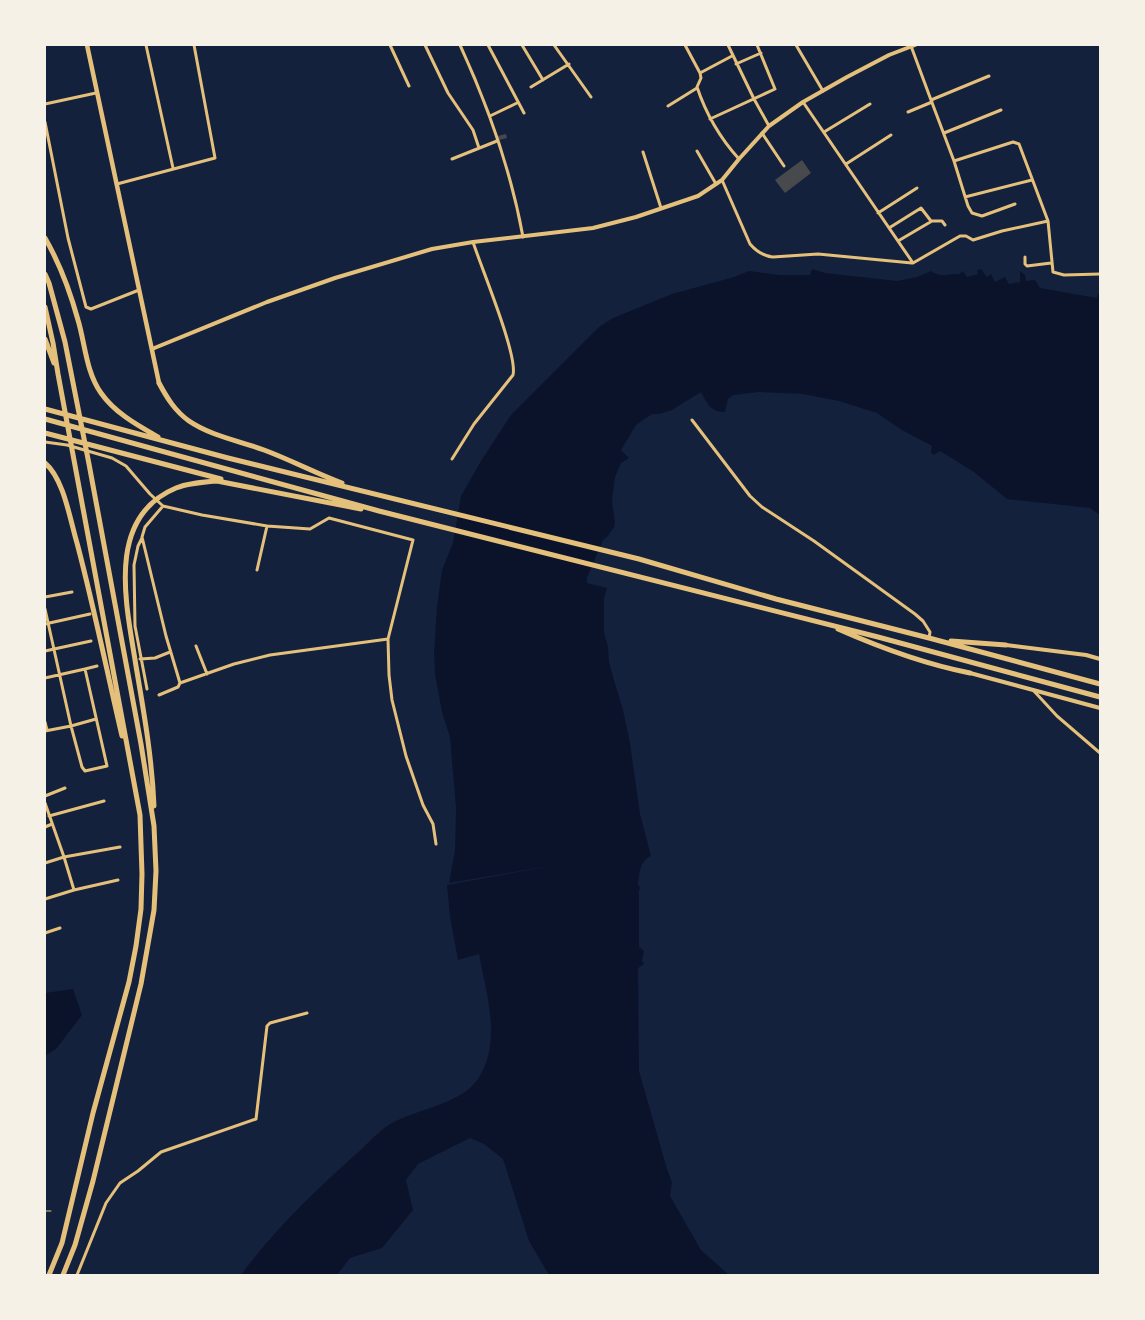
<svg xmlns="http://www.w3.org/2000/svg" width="1145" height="1320" font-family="Lato,sans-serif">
<rect width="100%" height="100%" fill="#14213d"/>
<!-- water -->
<path fill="#0b132b" d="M 812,269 L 825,273 L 897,281 L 917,277 L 931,271 C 943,279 946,273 959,274 L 963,271 L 967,277 L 978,274 L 977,270 L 981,269 L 987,277 L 991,274 L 995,282 L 1005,277 L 1009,284 L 1020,282 L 1020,271 L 1025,275 L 1026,281 L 1035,280 L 1040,288 L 1097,298 L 1098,294 L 1100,293 L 1100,515 L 1090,508 L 1007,499 L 974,472 L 940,451 L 934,455 L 931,453 L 932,446 L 902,430 L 877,413 L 839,401 L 803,394 L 759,392 L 733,395 L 728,399 L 725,412 C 710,412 707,403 701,392 L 672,410 L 660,414 L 652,414 L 636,425 L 621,450 L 629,458 L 621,463 L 615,477 L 612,501 L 615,522 L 614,527 L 608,536 L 603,540 L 587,578 L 587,583 L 607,588 L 604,599 L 604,632 L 608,647 L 609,662 L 614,680 L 623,710 L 630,743 L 640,814 L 651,856 C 640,860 639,875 638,885 L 641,888 L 639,890 L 639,947 L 644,951 L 642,961 L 644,964 L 638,968 L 639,1071 L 667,1169 L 672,1182 L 670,1196 L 701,1250 L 729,1275 L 549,1275 L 529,1241 L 503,1159 L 484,1144 L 470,1138 L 418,1164 L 406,1180 L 413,1210 L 382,1248 L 350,1258 L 337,1275 L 241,1275 C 272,1232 316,1190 356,1154 C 367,1145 378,1131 390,1124 C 418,1108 466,1104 481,1074 C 501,1037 486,993 479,954 L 458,960 L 450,917 L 447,885 L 561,864 L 449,883 L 455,850 L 456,808 L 450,737 L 442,712 L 435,674 L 434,653 L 437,606 L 442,570 L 453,543 L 461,496 L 481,461 L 511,415 L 599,327 L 613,318 L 672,294 L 734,277 L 749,271 L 780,275 L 810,275 Z
M 73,989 L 82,1015 L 56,1049 L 45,1056 L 45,993 Z"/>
<!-- building -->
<path fill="#48494c" d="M 506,134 L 507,138 L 499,140 L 498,136 Z
M 802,160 L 811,173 L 785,193 L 775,180 Z"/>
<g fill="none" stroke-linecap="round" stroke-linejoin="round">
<!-- path -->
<path stroke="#e5c07b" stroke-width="1" d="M 45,1211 L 51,1211"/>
<!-- minor -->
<path stroke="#e5c07b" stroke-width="3" d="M 146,45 L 173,168
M 390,45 L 409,86
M 425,45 L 448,93 L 473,130 L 479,148
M 460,45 C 488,106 511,171 523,237
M 488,45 L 524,113
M 522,45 L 543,80
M 554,45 L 591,97
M 685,45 L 700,73 L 701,78 L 697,87 C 706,114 720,138 739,159
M 728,45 L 754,99 L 769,126
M 796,45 L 823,91
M 911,46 L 931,100 L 989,76
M 736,64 L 761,53
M 700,73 L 732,56
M 531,87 L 569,64
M 931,100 L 954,161 L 1013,142 L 1019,144 L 1048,221 L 1053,272 L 1064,275 L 1100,274
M 803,102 L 913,263 L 960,236 L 966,236 L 973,240 L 1002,231 L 1048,221
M 45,104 L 96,93
M 668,106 L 697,88
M 908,112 L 932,102
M 490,116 L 517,103
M 710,119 L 775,89 L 757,45
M 45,122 L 68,238 L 86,307 L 91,309 L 139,290
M 824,132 L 870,104
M 762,133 L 784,166
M 944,133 L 1001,110
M 697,151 L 716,184
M 643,152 L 661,208
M 452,159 L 497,141
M 954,161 L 968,206 L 972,213 L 982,216 L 1015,204
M 846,164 L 891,135
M 722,180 L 750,244 C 756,251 764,256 773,257 L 818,254 L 912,263
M 117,184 L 215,158 L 194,45
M 965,197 L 1032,180
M 878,213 L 917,188
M 889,228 L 921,208 L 931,221 L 942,221 L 945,225
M 898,241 L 932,221
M 1025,257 L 1025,264 L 1027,266 L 1051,263
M 692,420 L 750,496 L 762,507 L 814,541 L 915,614 L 923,621 L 930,632 L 929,638
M 45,442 L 67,445 L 112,458 L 126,466 L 150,494 L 163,506 L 202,515 L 267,526 L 310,529 L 329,518 L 413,540 L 388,639 L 389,675 L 392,700 L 406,756 L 423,805 L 433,824 L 436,844
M 452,459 L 474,424 L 513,375 C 518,355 481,267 473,242
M 163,506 L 145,527 L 142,537 L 166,636 L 180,683
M 142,538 L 138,546 L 134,565 L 135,626 L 147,689
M 257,570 L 267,526
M 45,597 L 72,592
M 45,609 L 71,726 L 45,731
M 45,624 L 90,614
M 196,646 L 207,674
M 45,651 L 91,641
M 140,659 L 155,658 L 170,652
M 85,669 L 97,666
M 45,678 L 85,669 L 107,766 L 85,771 L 82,767 L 71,726 L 96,719
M 1033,690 L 1057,716 L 1100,753
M 159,695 L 178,687 L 180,683 L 234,664 L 270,655 L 388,639
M 45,722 L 47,730
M 45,796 L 65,788
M 45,803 L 64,857 L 120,847
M 49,816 L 104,801
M 45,827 L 52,824
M 45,863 L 64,857 L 74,890 L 118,880
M 45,899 L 74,890
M 45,933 L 60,928
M 77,1275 L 106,1203 L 120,1183 L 138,1171 L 161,1152 L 256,1119 L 267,1026 L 270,1023 L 307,1013"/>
<!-- tertiary -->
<path stroke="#e5c07b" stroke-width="4" d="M 152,349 L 267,302 L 335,278 L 432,249 L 473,242 L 593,228 L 636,217 L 698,196 L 722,180 L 739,159 L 769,126 L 803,102 L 847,77 L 889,55 L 915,45
M 1006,645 L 1086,655 L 1100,659
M 970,673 L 1100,708"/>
<!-- secondary -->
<path stroke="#e5c07b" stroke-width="4.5" d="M 87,45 L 159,383"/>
<!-- motorway -->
<path stroke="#e5c07b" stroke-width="5" d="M 45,238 C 60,264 70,291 78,320 C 85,343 86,372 101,393 C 115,413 137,425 158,437
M 45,274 L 49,283 L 65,342 L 89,464 L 141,744 L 154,826 L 156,871 L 154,910 L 141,984 L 93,1181 L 75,1245 L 63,1275
M 45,307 L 53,343 L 58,374 L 140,815 L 142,874 L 141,909 L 136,946 L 129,982 L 93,1113 L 62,1243 L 49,1275
M 45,339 L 54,363
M 159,383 C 167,398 175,411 189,421 C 211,436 240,441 264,450 C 291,460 315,473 342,483
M 45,409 L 228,458 L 639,559 L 776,599 L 929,638 L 1100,684
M 45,419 L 379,511 L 878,637 L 1100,697
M 45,433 L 221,479
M 45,463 C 64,479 70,520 77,543 C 94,607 107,672 122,736
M 838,629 C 881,648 924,664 970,673
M 951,641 L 1006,645
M 154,806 C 152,758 144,713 136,666 C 127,607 104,518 176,488 C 189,483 203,482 217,481 L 361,509"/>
</g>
<!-- border -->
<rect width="1145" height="1320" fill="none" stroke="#f6f1e7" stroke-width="92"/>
</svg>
